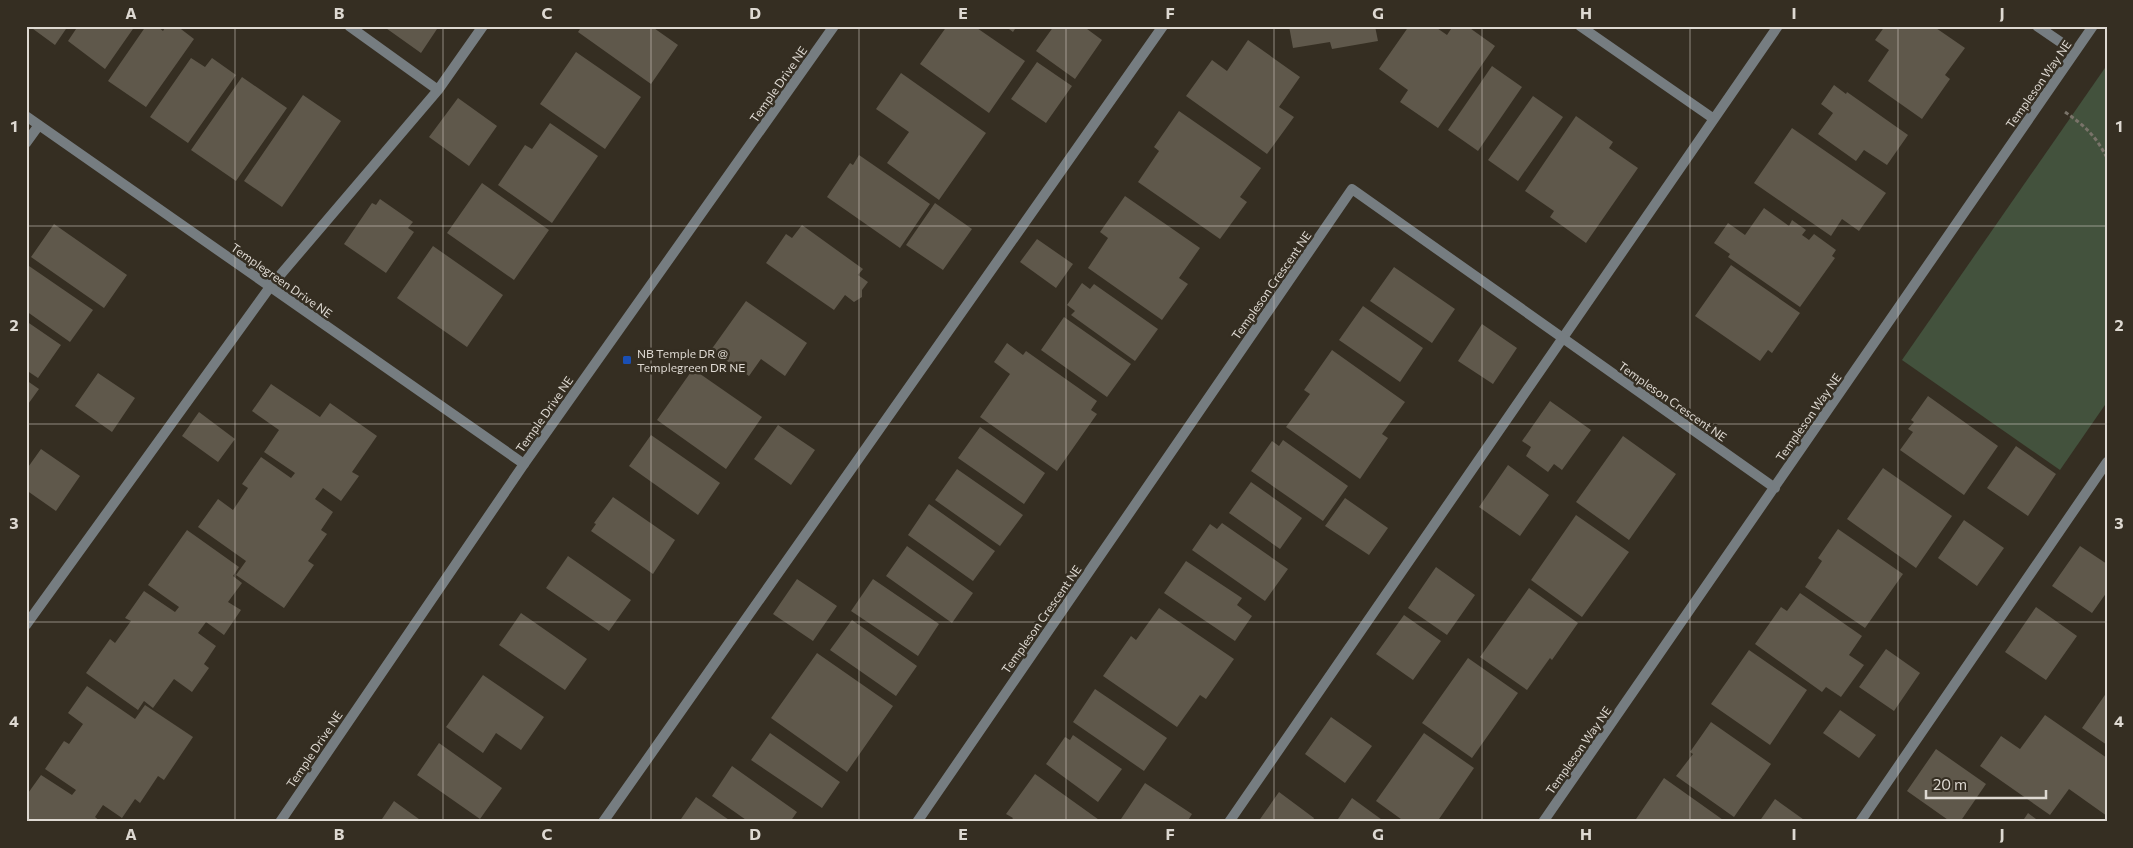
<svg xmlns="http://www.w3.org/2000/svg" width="2133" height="848" font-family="Commissioner,sans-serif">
<rect width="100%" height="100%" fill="#352e22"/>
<!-- green -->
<path fill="#43523d" d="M 2107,65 L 2107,402 L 2060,470 L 1902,360 Z"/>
<!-- building -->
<path fill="#5f584b" d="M 29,26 L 68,26 L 55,45 Z
M 78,26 L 135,26 L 105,69 L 68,41 Z
M 146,26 L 157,26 L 163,31 L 166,26 L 177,26 L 194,39 L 146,107 L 108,81 Z
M 383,26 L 439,26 L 421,53 Z
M 582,26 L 651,26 L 678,45 L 651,84 L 578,32 Z
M 947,26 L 974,26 L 1025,61 L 989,113 L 920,64 Z
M 1005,26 L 1017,26 L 1013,32 Z
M 1054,26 L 1083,26 L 1102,40 L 1075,79 L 1036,51 Z
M 1289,26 L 1375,26 L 1378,41 L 1332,49 L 1330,42 L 1293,48 Z
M 1409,26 L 1434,26 L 1447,35 L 1453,26 L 1467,26 L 1495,46 L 1438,128 L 1400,102 L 1408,90 L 1379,69 Z
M 1885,26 L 1933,26 L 1965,48 L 1945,75 L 1950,79 L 1922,119 L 1868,81 L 1889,50 L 1875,40 Z
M 1248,40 L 1300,77 L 1279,107 L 1294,117 L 1267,154 L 1186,96 L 1212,60 L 1227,71 Z
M 576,52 L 641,97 L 605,149 L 540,104 Z
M 191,58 L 205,67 L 212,58 L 236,75 L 188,143 L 150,117 Z
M 1037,62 L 1072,86 L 1046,123 L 1011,99 Z
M 1492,66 L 1522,87 L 1478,151 L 1448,130 Z
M 901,73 L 986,133 L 939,200 L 887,163 L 909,132 L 876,109 Z
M 242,77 L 287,108 L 236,181 L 191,150 Z
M 1834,85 L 1846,94 L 1847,92 L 1908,135 L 1887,165 L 1864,150 L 1856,161 L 1818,134 L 1833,113 L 1821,104 Z
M 303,95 L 341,121 L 282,207 L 244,181 Z
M 1533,96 L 1563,117 L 1518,181 L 1488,160 Z
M 458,98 L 497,126 L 469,166 L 429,137 Z
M 1179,111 L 1261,168 L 1240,197 L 1247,202 L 1220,239 L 1138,182 L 1159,151 L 1154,147 Z
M 1576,116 L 1613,142 L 1609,148 L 1638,168 L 1586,243 L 1550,217 L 1554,211 L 1525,191 Z
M 550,123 L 598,156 L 552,223 L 498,185 L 525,145 L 532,149 Z
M 1792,128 L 1886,193 L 1859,231 L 1842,219 L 1831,236 L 1754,183 Z
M 859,155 L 930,204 L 900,248 L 827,197 L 850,163 L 853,165 Z
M 482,183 L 549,230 L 514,280 L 447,233 Z
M 1125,196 L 1200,248 L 1179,278 L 1188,284 L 1162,320 L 1088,268 L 1108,238 L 1100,232 Z
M 380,199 L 413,222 L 408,228 L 414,232 L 386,273 L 344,244 L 372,203 L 376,205 Z
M 935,203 L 972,229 L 943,270 L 906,245 Z
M 1764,208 L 1789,226 L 1792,220 L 1806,230 L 1802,235 L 1809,240 L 1814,234 L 1836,250 L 1832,256 L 1835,258 L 1800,307 L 1728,257 L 1730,254 L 1714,243 L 1728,223 L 1745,235 Z
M 54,224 L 127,275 L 104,308 L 31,257 Z
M 802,225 L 863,269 L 858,275 L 868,282 L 862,290 L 862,297 L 854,302 L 845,295 L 834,310 L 766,263 L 786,234 L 792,238 Z
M 1037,239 L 1073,264 L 1056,288 L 1020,262 Z
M 433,246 L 503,295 L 467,347 L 397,298 Z
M 1731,265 L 1800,313 L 1772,353 L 1768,350 L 1760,361 L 1695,316 Z
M 29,266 L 93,310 L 70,342 L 26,311 L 26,270 Z
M 1394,267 L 1455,309 L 1432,343 L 1370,301 Z
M 1082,283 L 1090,289 L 1094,284 L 1158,329 L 1135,361 L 1071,315 L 1075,311 L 1067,305 Z
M 746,301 L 807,343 L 785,376 L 761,359 L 749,376 L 711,350 Z
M 1363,306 L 1423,348 L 1400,382 L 1339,340 Z
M 1064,317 L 1131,364 L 1107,397 L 1041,350 Z
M 26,321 L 61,345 L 38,378 L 26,370 Z
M 1482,324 L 1517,348 L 1493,384 L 1458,361 Z
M 1007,343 L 1023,355 L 1026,351 L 1097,401 L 1091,410 L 1097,414 L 1057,471 L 980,417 L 1010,374 L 994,362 Z
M 1332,350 L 1405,402 L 1382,434 L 1388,438 L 1360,479 L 1286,427 L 1310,394 L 1304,390 Z
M 693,369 L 762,417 L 726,469 L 657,420 Z
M 98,373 L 135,398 L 112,432 L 75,406 Z
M 26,380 L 39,389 L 26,407 Z
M 271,384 L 320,417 L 330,403 L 377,436 L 352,472 L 359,476 L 341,501 L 323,488 L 315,499 L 333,512 L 321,530 L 327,534 L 308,561 L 314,565 L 284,608 L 236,575 L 246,561 L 198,527 L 218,499 L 233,510 L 248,488 L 242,484 L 261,457 L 291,478 L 295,473 L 264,452 L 279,430 L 252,411 Z
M 1928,396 L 1998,446 L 1964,495 L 1900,450 L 1913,432 L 1908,429 L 1914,422 L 1911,420 Z
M 1550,401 L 1591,430 L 1562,470 L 1554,464 L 1548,472 L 1526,456 L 1531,447 L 1522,441 Z
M 199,412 L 235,439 L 218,462 L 182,436 Z
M 778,425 L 815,450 L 791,485 L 754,459 Z
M 980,427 L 1045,473 L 1024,504 L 958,458 Z
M 651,435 L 720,483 L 698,515 L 629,466 Z
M 1623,436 L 1676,474 L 1629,540 L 1576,502 Z
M 1283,440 L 1348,486 L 1323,521 L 1251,471 L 1272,441 L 1279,446 Z
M 2016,446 L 2056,474 L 2028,516 L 1987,488 Z
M 41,449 L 80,476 L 56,511 L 26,490 L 26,470 Z
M 1508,465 L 1549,495 L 1520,536 L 1479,507 Z
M 1883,468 L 1952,516 L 1916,568 L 1847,519 Z
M 957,469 L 1023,515 L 1000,546 L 935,500 Z
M 1251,482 L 1302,518 L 1280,549 L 1229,513 Z
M 613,497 L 675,540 L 653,574 L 591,531 L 596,524 L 594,523 Z
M 1345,498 L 1388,528 L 1369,555 L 1325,526 Z
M 929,504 L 995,551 L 973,581 L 908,535 Z
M 1576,515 L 1629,552 L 1582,617 L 1531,580 Z
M 1964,520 L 2004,548 L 1977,586 L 1938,558 Z
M 1222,523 L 1288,569 L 1265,601 L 1192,550 L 1210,524 L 1217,529 Z
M 1838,529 L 1903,574 L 1865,628 L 1805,587 L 1822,561 L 1818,558 Z
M 187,530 L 239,567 L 233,576 L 242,583 L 228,602 L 241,610 L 224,635 L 206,622 L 198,633 L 216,646 L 204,664 L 209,668 L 192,692 L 174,679 L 153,708 L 144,701 L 138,710 L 86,673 L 110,639 L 115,643 L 131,621 L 125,618 L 144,591 L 175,612 L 179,607 L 148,585 Z
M 907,546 L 973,593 L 952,623 L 886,576 Z
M 2080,546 L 2107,564 L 2107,592 L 2092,613 L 2052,586 Z
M 568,556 L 631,600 L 609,631 L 546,588 Z
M 1186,561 L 1242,598 L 1237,605 L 1252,616 L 1235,641 L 1164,593 Z
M 1436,567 L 1475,595 L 1447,635 L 1408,608 Z
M 797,579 L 837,606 L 813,641 L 773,614 Z
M 873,579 L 939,624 L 918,656 L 851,611 Z
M 1529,588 L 1578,623 L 1552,660 L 1550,658 L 1527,690 L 1480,657 Z
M 1800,593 L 1862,636 L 1849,655 L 1864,665 L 1841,697 L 1826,687 L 1822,692 L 1755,644 L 1781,607 L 1787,611 Z
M 2036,607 L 2077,636 L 2046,680 L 2005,652 Z
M 1159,608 L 1234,659 L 1206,699 L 1200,695 L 1177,727 L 1103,676 L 1131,636 L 1136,640 Z
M 521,613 L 587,659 L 565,690 L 499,645 Z
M 1404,615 L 1441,641 L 1413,680 L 1376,654 Z
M 852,620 L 917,666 L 896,696 L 830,650 Z
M 1886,649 L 1920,673 L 1894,711 L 1859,687 Z
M 1749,650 L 1807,690 L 1770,745 L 1711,704 Z
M 817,653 L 893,706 L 847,772 L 771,718 Z
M 1468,658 L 1518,693 L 1472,758 L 1422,723 Z
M 483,675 L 544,717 L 521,750 L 496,733 L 483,753 L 446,727 Z
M 87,686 L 135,719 L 145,705 L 193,737 L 164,780 L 158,776 L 140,803 L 135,799 L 122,818 L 103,805 L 95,817 L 101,822 L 26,822 L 26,796 L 41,775 L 72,795 L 76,790 L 45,769 L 64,741 L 69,744 L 83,724 L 68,713 Z
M 1095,689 L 1167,738 L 1144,771 L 1073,722 Z
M 2107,692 L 2107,745 L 2082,728 Z
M 1840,710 L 1876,735 L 1859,758 L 1823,733 Z
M 2045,715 L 2107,758 L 2107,816 L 2069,789 L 2050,815 L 1980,766 L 2001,736 L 2020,749 Z
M 1331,717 L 1372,746 L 1345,783 L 1305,754 Z
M 1711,722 L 1771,764 L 1734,817 L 1676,776 L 1693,754 L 1690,752 Z
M 770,733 L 840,782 L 822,808 L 751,760 Z
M 1424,733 L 1474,768 L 1437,822 L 1405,822 L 1376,801 Z
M 1073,735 L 1122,769 L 1098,802 L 1046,764 L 1065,737 L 1070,740 Z
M 439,743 L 502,788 L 480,819 L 417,775 Z
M 1936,749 L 1986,784 L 1960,822 L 1951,822 L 1907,791 Z
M 732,766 L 797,812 L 790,822 L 749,822 L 712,796 Z
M 1035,774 L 1102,822 L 1010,822 L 1013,818 L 1006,814 Z
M 1664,778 L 1726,822 L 1634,822 Z
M 1145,783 L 1192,814 L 1187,822 L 1119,822 Z
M 1279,792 L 1314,818 L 1312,822 L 1258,822 Z
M 696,797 L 732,822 L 679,822 Z
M 1352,798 L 1385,822 L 1336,822 Z
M 1775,799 L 1807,822 L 1759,822 Z
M 394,801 L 423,822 L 380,822 Z
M 2028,813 L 2040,822 L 2022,822 Z"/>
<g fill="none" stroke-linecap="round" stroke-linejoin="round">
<!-- path -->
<path stroke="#797369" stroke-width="3" stroke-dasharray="4 2.5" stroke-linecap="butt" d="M 2065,112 C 2085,126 2096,136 2107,158"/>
<!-- service -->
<path stroke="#767d81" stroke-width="10" d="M 349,26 L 438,90
M 1580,26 L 1714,119
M 26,625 L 270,287 L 438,90 L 483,26
M 603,822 L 1163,26
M 1229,822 L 1778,26
M 1860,822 L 2107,462"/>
<!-- minor -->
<path stroke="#767d81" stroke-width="10" d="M 2037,26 L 2075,52
M 26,116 L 524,464
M 26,143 L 39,125
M 917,822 L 1352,189 L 1775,488
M 1543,822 L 2093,26"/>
<!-- tertiary -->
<path stroke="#767d81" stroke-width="10" d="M 280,822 L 524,464 L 834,26"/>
</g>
<!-- grid -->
<path fill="none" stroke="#ded9d2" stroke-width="1" stroke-opacity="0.55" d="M 235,26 L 235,822M 443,26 L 443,822M 651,26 L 651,822M 859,26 L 859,822M 1066,26 L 1066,822M 1274,26 L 1274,822M 1482,26 L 1482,822M 1690,26 L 1690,822M 1898,26 L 1898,822M 26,226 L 2107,226M 26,424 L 2107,424M 26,622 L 2107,622"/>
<!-- markers -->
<rect fill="#1a4fb4" stroke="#352e22" stroke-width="2" x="622" y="355" width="10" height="10" rx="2.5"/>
<g text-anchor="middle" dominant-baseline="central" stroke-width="5" stroke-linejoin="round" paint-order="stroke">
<!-- street labels -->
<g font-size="12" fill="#ded9d2" stroke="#352e22">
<text transform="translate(778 84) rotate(-55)">Temple Drive NE</text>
<text transform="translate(2038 84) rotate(-55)">Templeson Way NE</text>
<text transform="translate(282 280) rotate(35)">Templegreen Drive NE</text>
<text transform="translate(1271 285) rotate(-55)">Templeson Crescent NE</text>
<text transform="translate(1673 401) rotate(35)">Templeson Crescent NE</text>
<text transform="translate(544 414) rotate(-55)">Temple Drive NE</text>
<text transform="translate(1808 417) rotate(-55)">Templeson Way NE</text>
<text transform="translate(1041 619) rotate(-55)">Templeson Crescent NE</text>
<text transform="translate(314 749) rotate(-56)">Temple Drive NE</text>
<text transform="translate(1578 750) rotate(-55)">Templeson Way NE</text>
</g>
<!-- poi labels -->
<g font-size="12" fill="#ded9d2" stroke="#352e22" text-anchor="start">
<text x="637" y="353">NB Temple DR @<tspan x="637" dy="14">Templegreen DR NE</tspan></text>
</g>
</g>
<!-- border -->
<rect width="2133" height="848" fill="none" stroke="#352e22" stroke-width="55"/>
<!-- scale -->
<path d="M1926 790v8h120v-8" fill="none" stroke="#ded9d2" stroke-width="2.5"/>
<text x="1933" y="790" font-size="15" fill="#ded9d2" stroke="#352e22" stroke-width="4" paint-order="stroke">20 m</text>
<rect x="28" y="28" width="2078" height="792" fill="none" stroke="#ded9d2" stroke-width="2"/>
<g font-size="16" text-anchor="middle" font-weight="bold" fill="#ded9d2">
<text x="131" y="19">A</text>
<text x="339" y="19">B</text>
<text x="547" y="19">C</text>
<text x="755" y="19">D</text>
<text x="963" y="19">E</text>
<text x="1170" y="19">F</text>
<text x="1378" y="19">G</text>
<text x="1586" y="19">H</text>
<text x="1794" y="19">I</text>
<text x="2002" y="19">J</text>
<text x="14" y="132">1</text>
<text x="2119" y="132">1</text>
<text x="14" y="331">2</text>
<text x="2119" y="331">2</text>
<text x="14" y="529">3</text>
<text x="2119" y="529">3</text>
<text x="14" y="727">4</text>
<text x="2119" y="727">4</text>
<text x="131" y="840">A</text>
<text x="339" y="840">B</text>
<text x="547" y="840">C</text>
<text x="755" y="840">D</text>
<text x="963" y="840">E</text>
<text x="1170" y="840">F</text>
<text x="1378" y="840">G</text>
<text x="1586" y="840">H</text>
<text x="1794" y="840">I</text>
<text x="2002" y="840">J</text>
</g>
</svg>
